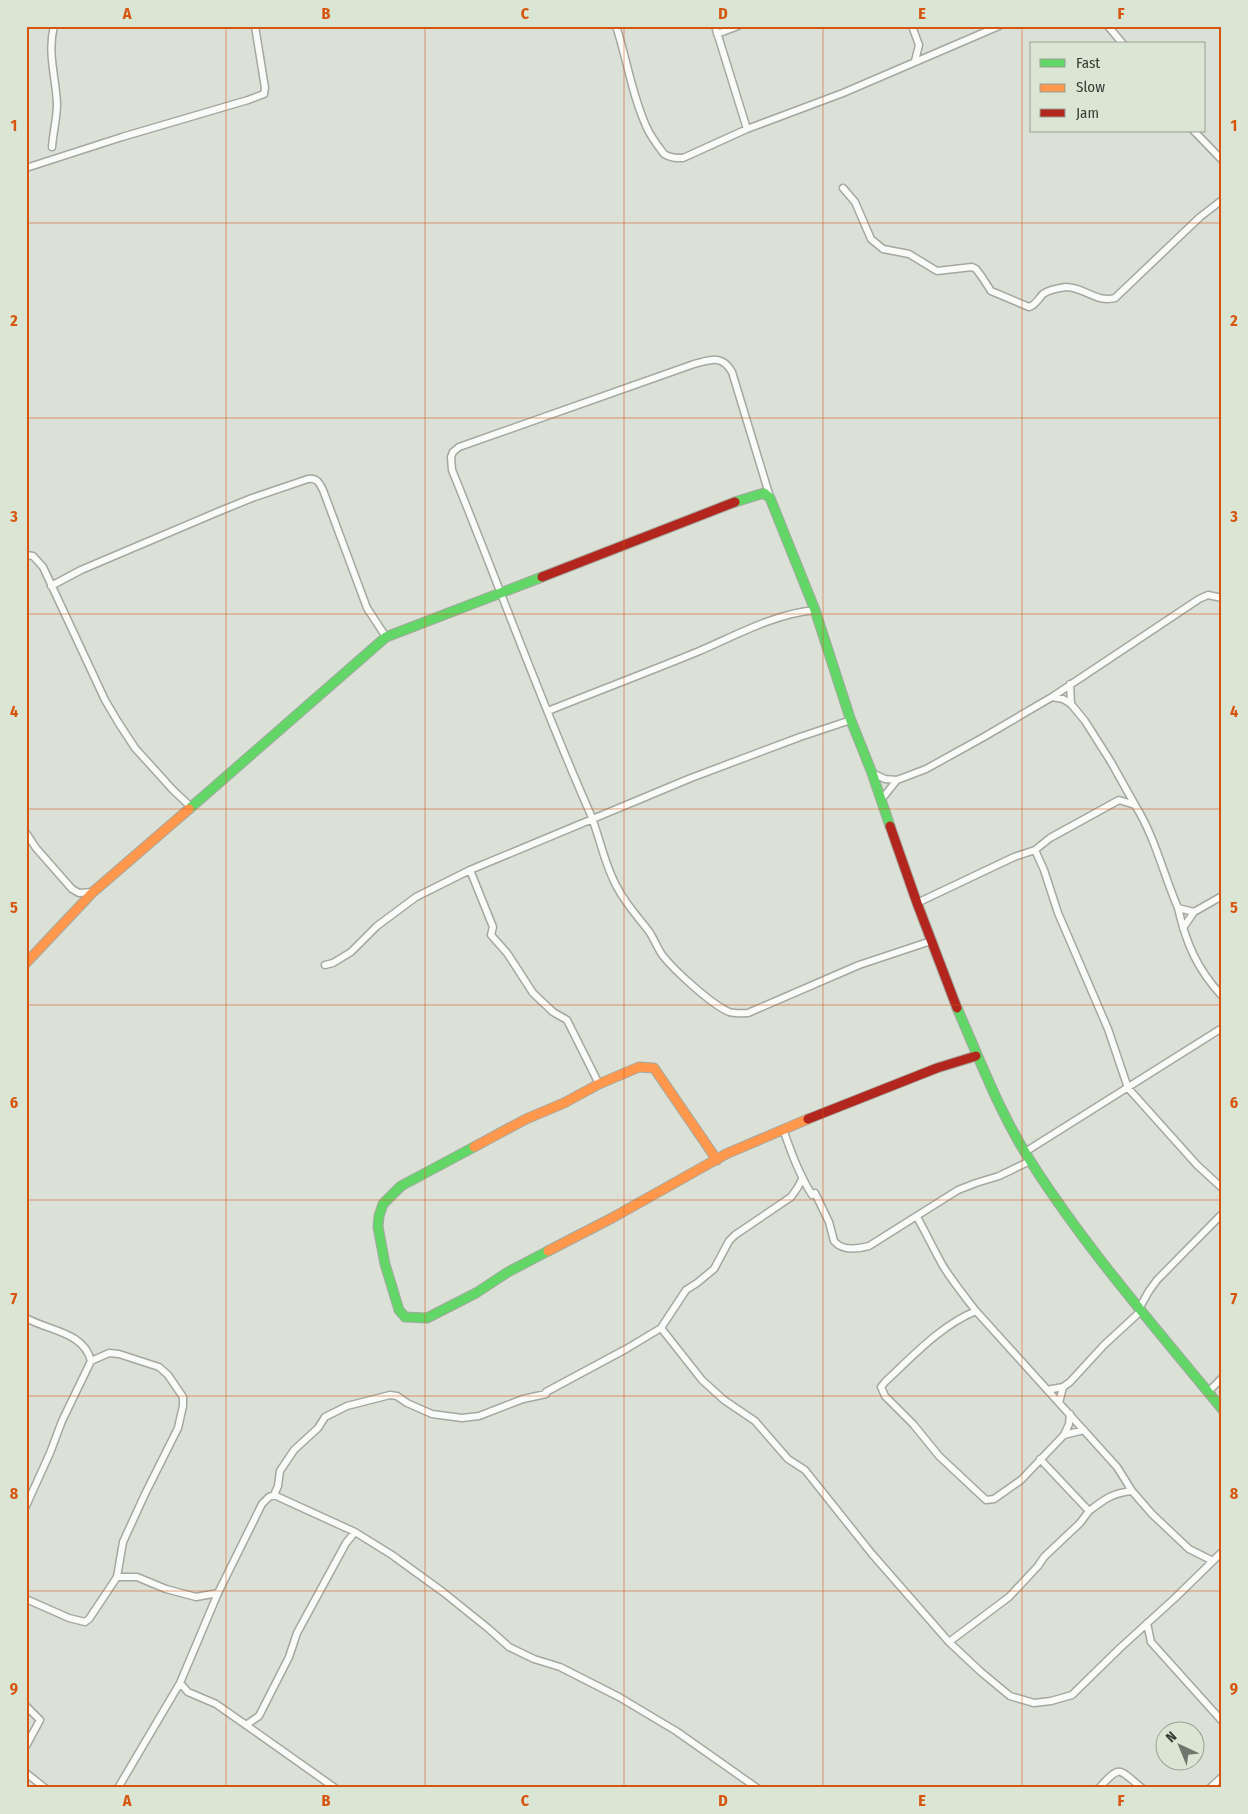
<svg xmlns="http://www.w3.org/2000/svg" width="1248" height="1814" font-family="'Fira Sans Condensed',sans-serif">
<rect width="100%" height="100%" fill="#dbe1d7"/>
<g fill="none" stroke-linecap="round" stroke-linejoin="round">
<!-- street casing -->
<g stroke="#a3a8a0" stroke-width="9">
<path id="street" d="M 616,26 C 627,59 632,96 647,128 C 651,137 658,146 664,154 C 670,158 676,158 683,158 L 747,129 L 843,93 L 999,26
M 715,26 L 747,129
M 912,26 L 919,45 L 915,61
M 1108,26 L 1123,44
M 717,34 L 738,26
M 1194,131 L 1222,160
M 52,147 C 53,133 57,118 57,104 C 56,78 47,53 54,26
M 26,168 L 122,137 L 248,100 L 264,94 L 265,88 L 255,26
M 843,188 L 855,202 L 871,239 L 883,249 L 909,254 L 937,271 L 972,267 L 976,269 L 982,277 L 991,291 L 1029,307 C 1036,305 1038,299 1043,294 C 1048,290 1059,288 1066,287 C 1084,287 1096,303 1115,298 L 1200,217 L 1222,200
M 770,497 L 732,372 C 722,354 710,360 694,364 L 459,447 L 453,452 L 451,457 L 452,470 C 499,585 540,700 590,813 C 600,837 604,864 617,887 C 625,903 637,916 648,930 C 654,938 657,948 663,956 C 675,971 711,1004 729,1012 C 735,1014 741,1013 748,1013 L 859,965 L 931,941
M 26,555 L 33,556 L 43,567 L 105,700 L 118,722 L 135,748 L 173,790 L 190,806
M 51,586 L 81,570 L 220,511 L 252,498 L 308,479 C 317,478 319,482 323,490 L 367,608 L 386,637
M 1070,684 L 1071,704
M 1052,697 L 1063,699 L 1071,704 L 1085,721 L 1111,762 L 1135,805
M 548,711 C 598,691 648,672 697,652 C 735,636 773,614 815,610
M 872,773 L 885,779 L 897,780 L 926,769 L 982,738 L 1052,697 L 1199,599 L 1208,595 L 1222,598
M 881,800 L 897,780
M 26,833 L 36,848 L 72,889 L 79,893 L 93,892
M 1035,850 L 1044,870 L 1058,913 L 1108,1029 L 1128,1088 L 1197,1165 L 1222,1188
M 470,870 L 493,927 L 491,935 L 507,953 L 533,993 L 553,1012 L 567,1020 L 599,1084
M 917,903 L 1014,857 L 1035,850 L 1050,838 L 1119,800 L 1135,805 C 1155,837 1163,873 1178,908 L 1194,912 L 1222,896
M 1178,908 C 1186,943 1197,969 1222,996
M 1183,928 L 1194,912
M 325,965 L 333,963 L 351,952 L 377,926 L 416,897 L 470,870 L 691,778 L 800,737 L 851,720
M 783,1129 C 791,1152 799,1174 812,1195 L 815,1193 L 829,1222 L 834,1241 C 842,1251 858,1249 869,1246 L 958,1190 L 976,1183 L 999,1176 L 1030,1161
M 1025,1152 L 1222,1028
M 917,1217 C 926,1233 934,1250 943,1266 C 953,1282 965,1297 976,1311 L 1117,1467 L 1132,1491 L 1152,1514 L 1189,1549 L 1213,1561
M 1140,1307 L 1149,1291 L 1157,1280 L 1222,1214
M 976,1311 C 941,1325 912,1357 885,1382 L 881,1387 L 885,1396 L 913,1424 L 939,1456 L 986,1500 L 994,1499 L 1021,1480 L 1064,1435 L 1069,1424 L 1070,1414
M 26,1318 C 49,1331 84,1332 91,1361 L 62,1421 L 50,1453 L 26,1506
M 661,1328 L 702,1380 L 724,1400 L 755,1421 L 788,1459 L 805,1470 L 872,1554 L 949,1642 L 981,1672 L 1010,1696 L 1034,1703 L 1051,1701 L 1072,1695 L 1120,1648 L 1175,1598 L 1222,1552
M 1047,1390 L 1063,1387 L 1070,1382 L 1104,1345 L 1142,1310
M 1208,1392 L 1222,1378
M 1059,1403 L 1063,1387
M 1064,1435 L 1084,1430
M 1040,1459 L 1089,1511 C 1105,1499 1112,1493 1132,1491
M 274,1495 L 278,1486 L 280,1471 L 294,1450 L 318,1428 L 325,1417 L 347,1406 L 390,1395 L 397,1396 L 407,1403 L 432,1414 L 462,1418 L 479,1416 L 523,1399 L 546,1394 L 546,1392 L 626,1349 L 661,1328 L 686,1290 L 697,1283 L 714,1269 L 729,1241 L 735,1235 L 791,1197 L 798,1187 L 802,1179
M 117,1577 L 137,1577 L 166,1589 L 196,1597 L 218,1593
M 26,1599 L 69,1618 L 85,1622 L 89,1619 L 117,1577 L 123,1542 L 145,1494 L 178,1428 L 183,1406 L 183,1397 L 168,1375 L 159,1367 L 119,1354 L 109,1353 L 91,1361
M 1147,1623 L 1151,1642 L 1222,1721
M 949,1642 L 1009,1597 L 1038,1566 L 1044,1557 L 1080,1523 L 1089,1511
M 180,1683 L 188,1692 L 216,1704 L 246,1725 L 259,1716 L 289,1657 L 297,1633 L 346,1543 L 355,1532
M 26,1706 L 40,1720 L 26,1746
M 246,1725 L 335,1788
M 26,1773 L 45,1788
M 118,1788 L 180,1683 L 218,1593 L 262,1504 L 269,1497 L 274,1495 L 355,1532 L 392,1555 L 443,1592 L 489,1629 L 509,1647 L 534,1659 L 560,1667 L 619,1697 L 676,1731 L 757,1788
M 1099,1788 C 1121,1764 1118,1769 1142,1788
M 1210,1788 L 1222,1777"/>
</g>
<!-- fast casing -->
<g stroke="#a3a8a0" stroke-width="11">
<path id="fast" d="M 735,502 L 764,493 L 770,498 L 815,610 L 850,718 L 872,773 L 890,826
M 189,809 L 386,637 L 542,577
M 957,1008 C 980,1060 1000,1114 1031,1162 C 1087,1250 1156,1328 1222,1409
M 474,1147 L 401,1186 L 383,1204 L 379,1216 L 378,1227 L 385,1264 L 399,1310 L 405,1317 L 427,1318 L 476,1293 L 508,1272 L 548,1251"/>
</g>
<!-- slow casing -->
<g stroke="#a3a8a0" stroke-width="11">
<path id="slow" d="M 26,963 L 93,892 L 189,809
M 474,1147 L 526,1119 L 564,1103 L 599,1084 L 639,1067 L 654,1068 L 717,1160
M 548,1251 L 612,1218 L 726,1154 L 808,1119"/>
</g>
<!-- jam casing -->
<g stroke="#a3a8a0" stroke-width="11">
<path id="jam" d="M 542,577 L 735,502
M 890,826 L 917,903 L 957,1008
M 808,1119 L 937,1068 L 976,1056"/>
</g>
<!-- street -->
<use href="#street" stroke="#fafaf9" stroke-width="6"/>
<!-- fast -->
<use href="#fast" stroke="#63d668" stroke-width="9"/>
<!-- slow -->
<use href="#slow" stroke="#ff974d" stroke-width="9"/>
<!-- jam -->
<use href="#jam" stroke="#b3261e" stroke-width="9"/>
</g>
<!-- grid -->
<path fill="none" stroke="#d65610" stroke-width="1" stroke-opacity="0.55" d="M 226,26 L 226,1788M 425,26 L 425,1788M 624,26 L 624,1788M 823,26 L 823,1788M 1022,26 L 1022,1788M 26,223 L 1222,223M 26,418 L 1222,418M 26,614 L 1222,614M 26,809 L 1222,809M 26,1005 L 1222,1005M 26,1200 L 1222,1200M 26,1396 L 1222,1396M 26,1591 L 1222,1591"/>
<!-- border -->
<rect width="1248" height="1814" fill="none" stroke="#dae5d3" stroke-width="55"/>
<!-- legend -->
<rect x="1030" y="42" width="175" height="90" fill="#dae5d3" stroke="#99a193"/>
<rect x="1040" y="59" width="25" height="8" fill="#63d668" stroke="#99a193"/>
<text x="1076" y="68" font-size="15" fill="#373b34">Fast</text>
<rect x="1040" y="84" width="25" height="8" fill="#ff974d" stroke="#99a193"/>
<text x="1076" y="92" font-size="15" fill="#373b34">Slow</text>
<rect x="1040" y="109" width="25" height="8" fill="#b3261e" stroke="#99a193"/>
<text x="1076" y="118" font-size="15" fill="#373b34">Jam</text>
<!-- north arrow -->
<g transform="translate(1180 1746) rotate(316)"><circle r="24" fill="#dae5d3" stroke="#99a193"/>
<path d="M0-4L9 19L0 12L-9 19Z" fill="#70756d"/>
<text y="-8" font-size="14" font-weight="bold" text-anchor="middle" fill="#373b34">N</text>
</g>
<rect x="28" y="28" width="1192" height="1758" fill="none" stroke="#d65610" stroke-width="2"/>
<g font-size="16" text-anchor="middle" font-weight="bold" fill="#d65610">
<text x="127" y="19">A</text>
<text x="326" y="19">B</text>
<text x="525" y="19">C</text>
<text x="723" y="19">D</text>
<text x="922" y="19">E</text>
<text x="1121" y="19">F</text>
<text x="14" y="131">1</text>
<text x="1234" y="131">1</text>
<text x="14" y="326">2</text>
<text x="1234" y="326">2</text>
<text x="14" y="522">3</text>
<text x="1234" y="522">3</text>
<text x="14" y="717">4</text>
<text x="1234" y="717">4</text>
<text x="14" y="913">5</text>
<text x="1234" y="913">5</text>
<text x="14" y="1108">6</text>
<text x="1234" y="1108">6</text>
<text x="14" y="1304">7</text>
<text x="1234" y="1304">7</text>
<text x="14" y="1499">8</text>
<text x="1234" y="1499">8</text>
<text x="14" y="1694">9</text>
<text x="1234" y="1694">9</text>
<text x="127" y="1806">A</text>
<text x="326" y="1806">B</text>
<text x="525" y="1806">C</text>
<text x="723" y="1806">D</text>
<text x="922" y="1806">E</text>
<text x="1121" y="1806">F</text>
</g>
</svg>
